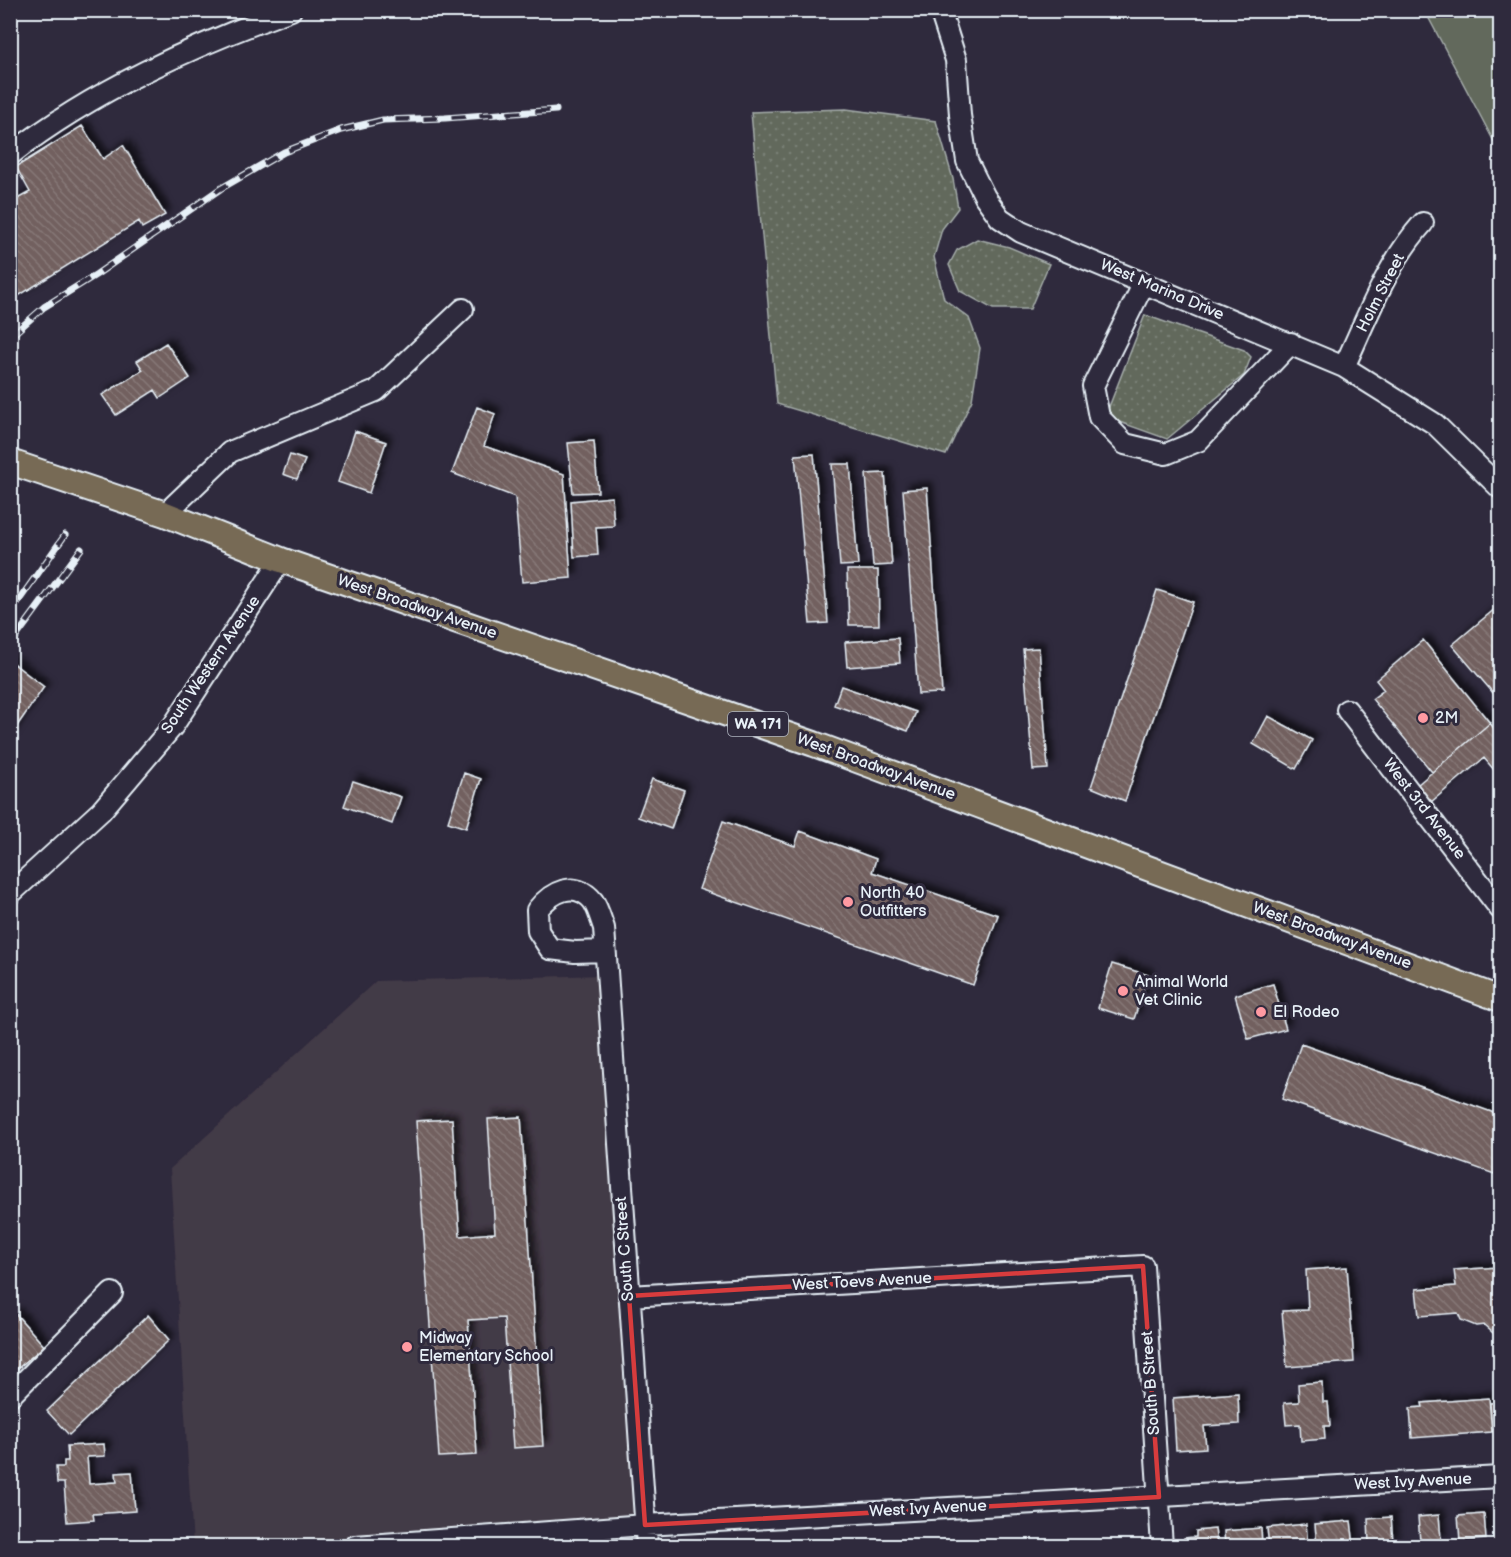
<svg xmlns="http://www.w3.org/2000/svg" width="1511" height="1557" font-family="'Balsamiq Sans',sans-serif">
<defs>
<pattern id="grass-dots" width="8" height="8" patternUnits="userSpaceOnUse" patternTransform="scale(1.5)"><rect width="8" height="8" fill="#62695c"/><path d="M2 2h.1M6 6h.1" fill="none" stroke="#787f74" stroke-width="1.8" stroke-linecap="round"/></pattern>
<pattern id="building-back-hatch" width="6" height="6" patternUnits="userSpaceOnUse" patternTransform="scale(1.5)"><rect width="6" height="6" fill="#72615f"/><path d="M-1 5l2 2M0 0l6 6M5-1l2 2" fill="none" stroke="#867877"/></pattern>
<filter id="shadow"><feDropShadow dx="5.5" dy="-5.5" stdDeviation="3" flood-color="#0009"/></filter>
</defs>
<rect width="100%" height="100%" fill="#2f2a3d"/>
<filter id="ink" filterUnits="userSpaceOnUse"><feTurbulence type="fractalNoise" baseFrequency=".0167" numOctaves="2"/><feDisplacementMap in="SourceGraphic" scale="12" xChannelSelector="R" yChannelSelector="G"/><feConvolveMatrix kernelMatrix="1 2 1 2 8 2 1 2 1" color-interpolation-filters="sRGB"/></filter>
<g filter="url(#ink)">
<!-- built -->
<path fill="#433a47" d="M 606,975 L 645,1525 L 348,1546 L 193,1546 L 170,1169 L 376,981 Z"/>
<!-- grass -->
<path fill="url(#grass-dots)" stroke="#a5adaa" stroke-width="1.5" d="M 846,109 L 936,121 L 953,179 L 958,208 L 942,229 L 934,257 L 944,299 L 969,318 L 980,348 L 972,400 L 946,455 L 777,404 L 751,112 Z
M 977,239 L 1009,247 L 1049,264 L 1030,309 L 993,309 L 960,291 L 949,265 L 957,250 Z
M 1145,315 L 1244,350 L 1251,357 L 1244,375 L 1167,439 L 1111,419 L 1107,412 Z"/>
<!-- park -->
<path fill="#62695c" stroke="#a5adaa" stroke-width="1.5" d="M 1425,11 L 1500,11 L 1500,153 Z"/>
<!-- building -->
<path fill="url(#building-back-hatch)" stroke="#e8f1f8" stroke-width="1.5" filter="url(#shadow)" d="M 82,126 L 103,159 L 123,145 L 165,215 L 142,228 L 139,221 L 15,298 L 10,291 L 10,203 L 30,192 L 16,167 Z
M 166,343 L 190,378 L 160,398 L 155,390 L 116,415 L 102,395 L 143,370 L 137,361 Z
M 477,407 L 495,414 L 484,446 L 564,474 L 571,578 L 522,582 L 515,497 L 452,473 Z
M 355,431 L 386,442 L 369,493 L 338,482 Z
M 594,441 L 598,492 L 573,493 L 568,443 Z
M 814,454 L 828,623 L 810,624 L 795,455 Z
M 290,455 L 305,460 L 297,479 L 283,474 Z
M 832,464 L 850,464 L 858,565 L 840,566 Z
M 885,473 L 892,565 L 873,566 L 866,474 Z
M 927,488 L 942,693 L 918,694 L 903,490 Z
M 612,497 L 614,526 L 596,527 L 598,555 L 574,557 L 571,501 Z
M 847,570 L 878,570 L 879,625 L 849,625 Z
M 1157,590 L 1193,602 L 1125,801 L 1091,787 Z
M 1496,608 L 1500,614 L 1500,701 L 1452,645 Z
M 898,638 L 900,663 L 847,667 L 845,642 Z
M 1423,640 L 1490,723 L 1432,772 L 1372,699 L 1384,690 L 1376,680 Z
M 1039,648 L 1048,769 L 1033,770 L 1023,649 Z
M 10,661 L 44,687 L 10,736 Z
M 841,686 L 916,712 L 908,731 L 834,705 Z
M 1268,716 L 1312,740 L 1296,769 L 1253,744 Z
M 1490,723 L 1500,736 L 1500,777 L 1484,758 L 1431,802 L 1417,785 Z
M 464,773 L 481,779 L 466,828 L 448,822 Z
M 652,779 L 684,790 L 671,829 L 638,817 Z
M 353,781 L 401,797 L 392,824 L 344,806 Z
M 723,821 L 795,846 L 800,831 L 876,859 L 872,872 L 998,915 L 973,985 L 699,889 Z
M 1112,964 L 1148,975 L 1134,1019 L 1098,1008 Z
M 1273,984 L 1286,1029 L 1248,1039 L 1235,995 Z
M 1301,1044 L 1500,1115 L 1500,1176 L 1282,1099 Z
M 521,1117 L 543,1446 L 513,1448 L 504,1318 L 468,1320 L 477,1455 L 439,1457 L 416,1121 L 452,1119 L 460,1236 L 495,1233 L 488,1119 Z
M 1347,1267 L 1354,1362 L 1287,1367 L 1282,1311 L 1308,1310 L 1306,1270 Z
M 1500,1267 L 1500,1339 L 1484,1325 L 1476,1326 L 1461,1320 L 1458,1313 L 1419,1316 L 1416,1289 L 1456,1286 L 1454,1270 Z
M 15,1313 L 44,1346 L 10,1375 L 10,1317 Z
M 148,1315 L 169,1340 L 69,1435 L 47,1411 Z
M 1322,1382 L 1323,1402 L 1328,1402 L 1330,1426 L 1324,1426 L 1325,1439 L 1301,1441 L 1300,1424 L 1286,1425 L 1284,1403 L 1299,1402 L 1298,1384 Z
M 1238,1393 L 1239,1424 L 1204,1426 L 1206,1448 L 1176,1450 L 1173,1398 Z
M 1489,1398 L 1492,1432 L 1412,1438 L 1410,1408 L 1423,1407 L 1422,1403 Z
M 1500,1402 L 1500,1431 L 1492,1432 L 1490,1403 Z
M 104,1444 L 105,1456 L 87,1457 L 89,1484 L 117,1482 L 116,1473 L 132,1472 L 135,1511 L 93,1514 L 94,1520 L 67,1522 L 64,1483 L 57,1483 L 56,1467 L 64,1467 L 64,1461 L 68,1461 L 67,1446 Z
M 1484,1514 L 1486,1539 L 1460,1541 L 1458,1516 Z
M 1439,1515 L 1441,1540 L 1420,1541 L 1418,1517 Z
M 1391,1517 L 1393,1542 L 1369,1544 L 1368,1519 Z
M 1351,1521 L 1354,1546 L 1317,1546 L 1315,1524 Z
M 1306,1524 L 1308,1546 L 1269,1546 L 1267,1528 Z
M 1261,1528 L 1262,1546 L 1225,1546 L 1224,1531 Z
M 1215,1529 L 1217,1546 L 1185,1546 L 1184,1538 L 1196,1537 L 1196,1531 Z"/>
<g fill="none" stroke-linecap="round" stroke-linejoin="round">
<!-- minor casing -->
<g stroke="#e8f1f8" stroke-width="24">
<path id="minor" d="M 940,10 L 956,60 L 960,115 L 967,161 L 985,197 L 1000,218 L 1021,232 L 1344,367 L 1435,424 L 1500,488
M 10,155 C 94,90 192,46 291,10
M 1144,283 L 1093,386 L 1099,417 L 1125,444 L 1166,454 L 1198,441 L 1291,343
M 1344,367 C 1367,318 1387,263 1423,223
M 165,514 L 230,452 L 376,391 L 463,309
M 1347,710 L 1500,909
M 10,894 L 101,811 L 173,726 L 281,560
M 605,951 L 575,952 L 550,949 L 538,931 L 537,910 C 551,892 575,879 593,901 C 598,908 601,920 604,928 L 647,1546
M 629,1296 L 1143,1266 L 1162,1546
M 10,1396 L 112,1293
M 355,1546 L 645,1525 L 1500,1477"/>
</g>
<!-- major casing -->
<g stroke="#e8f1f8" stroke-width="28">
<path id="major" d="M 10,462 L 165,514 L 281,560 L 814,744 L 1500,999"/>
</g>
<!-- minor -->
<use href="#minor" stroke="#2f2a3d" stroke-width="20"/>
<!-- major -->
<use href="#major" stroke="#776a54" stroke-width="24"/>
<!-- rail casing -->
<g stroke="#e8f1f8" stroke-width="7">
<path id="rail" d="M 10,337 L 44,307 L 97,274 L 220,189 L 284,152 L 341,130 L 383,120 L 445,118 L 556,110
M 10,613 L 65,535
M 10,645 L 81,549"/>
</g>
<!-- rail -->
<use href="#rail" stroke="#2f2a3d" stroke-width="4.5" stroke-dasharray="14" stroke-linecap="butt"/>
</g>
</g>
<!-- marked area -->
<path fill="none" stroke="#d83c3d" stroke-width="4.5" stroke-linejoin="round" d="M 1143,1266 L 1159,1497 L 645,1525 L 629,1296 Z"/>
<!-- markers -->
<g fill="#ff9aa2" stroke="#2f2a3d" stroke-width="2">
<circle cx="1423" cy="718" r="6"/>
<circle cx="848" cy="902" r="6"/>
<circle cx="1123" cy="991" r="6"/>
<circle cx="1261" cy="1012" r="6"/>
<circle cx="407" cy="1347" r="6"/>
</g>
<g text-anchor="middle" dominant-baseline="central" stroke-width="6" stroke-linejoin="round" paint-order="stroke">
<!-- shield labels -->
<rect fill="#2f2a3d" stroke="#b0b5c0" stroke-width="1.5" x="728" y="712" width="60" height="24" rx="4.5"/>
<g font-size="15" font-weight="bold" fill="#e8f1f8">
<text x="758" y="724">WA 171</text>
</g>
<!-- street labels -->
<g font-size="16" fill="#e8f1f8" stroke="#2f2a3d">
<text transform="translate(1162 290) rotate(23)">West Marina Drive</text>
<text transform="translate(1381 293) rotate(-63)">Holm Street</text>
<text transform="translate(417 607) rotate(19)">West Broadway Avenue</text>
<text transform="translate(211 665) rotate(-56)">South Western Avenue</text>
<text transform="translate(876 767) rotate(20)">West Broadway Avenue</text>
<text transform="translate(1424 809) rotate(52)">West 3rd Avenue</text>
<text transform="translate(1332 936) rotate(20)">West Broadway Avenue</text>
<text transform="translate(625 1249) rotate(-94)">South C Street</text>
<text transform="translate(862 1282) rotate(-3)">West Toevs Avenue</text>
<text transform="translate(1151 1383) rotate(-94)">South B Street</text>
<text transform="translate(1413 1482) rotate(-3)">West Ivy Avenue</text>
<text transform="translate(928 1509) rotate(-3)">West Ivy Avenue</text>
</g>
<!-- poi labels -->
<g font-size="16" fill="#e8f1f8" stroke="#2f2a3d" text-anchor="start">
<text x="1435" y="718">2M</text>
<text x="860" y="893">North 40<tspan x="860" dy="18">Outfitters</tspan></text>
<text x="1135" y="982">Animal World<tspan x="1135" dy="18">Vet Clinic</tspan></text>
<text x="1273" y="1012">El Rodeo</text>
<text x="419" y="1338">Midway<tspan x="419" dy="18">Elementary School</tspan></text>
</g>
</g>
<!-- margin -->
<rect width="1511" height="1557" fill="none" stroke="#2f2a3d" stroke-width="36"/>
<rect x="18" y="18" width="1475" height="1521" fill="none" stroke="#e8f1f8" stroke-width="2" filter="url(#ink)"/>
</svg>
